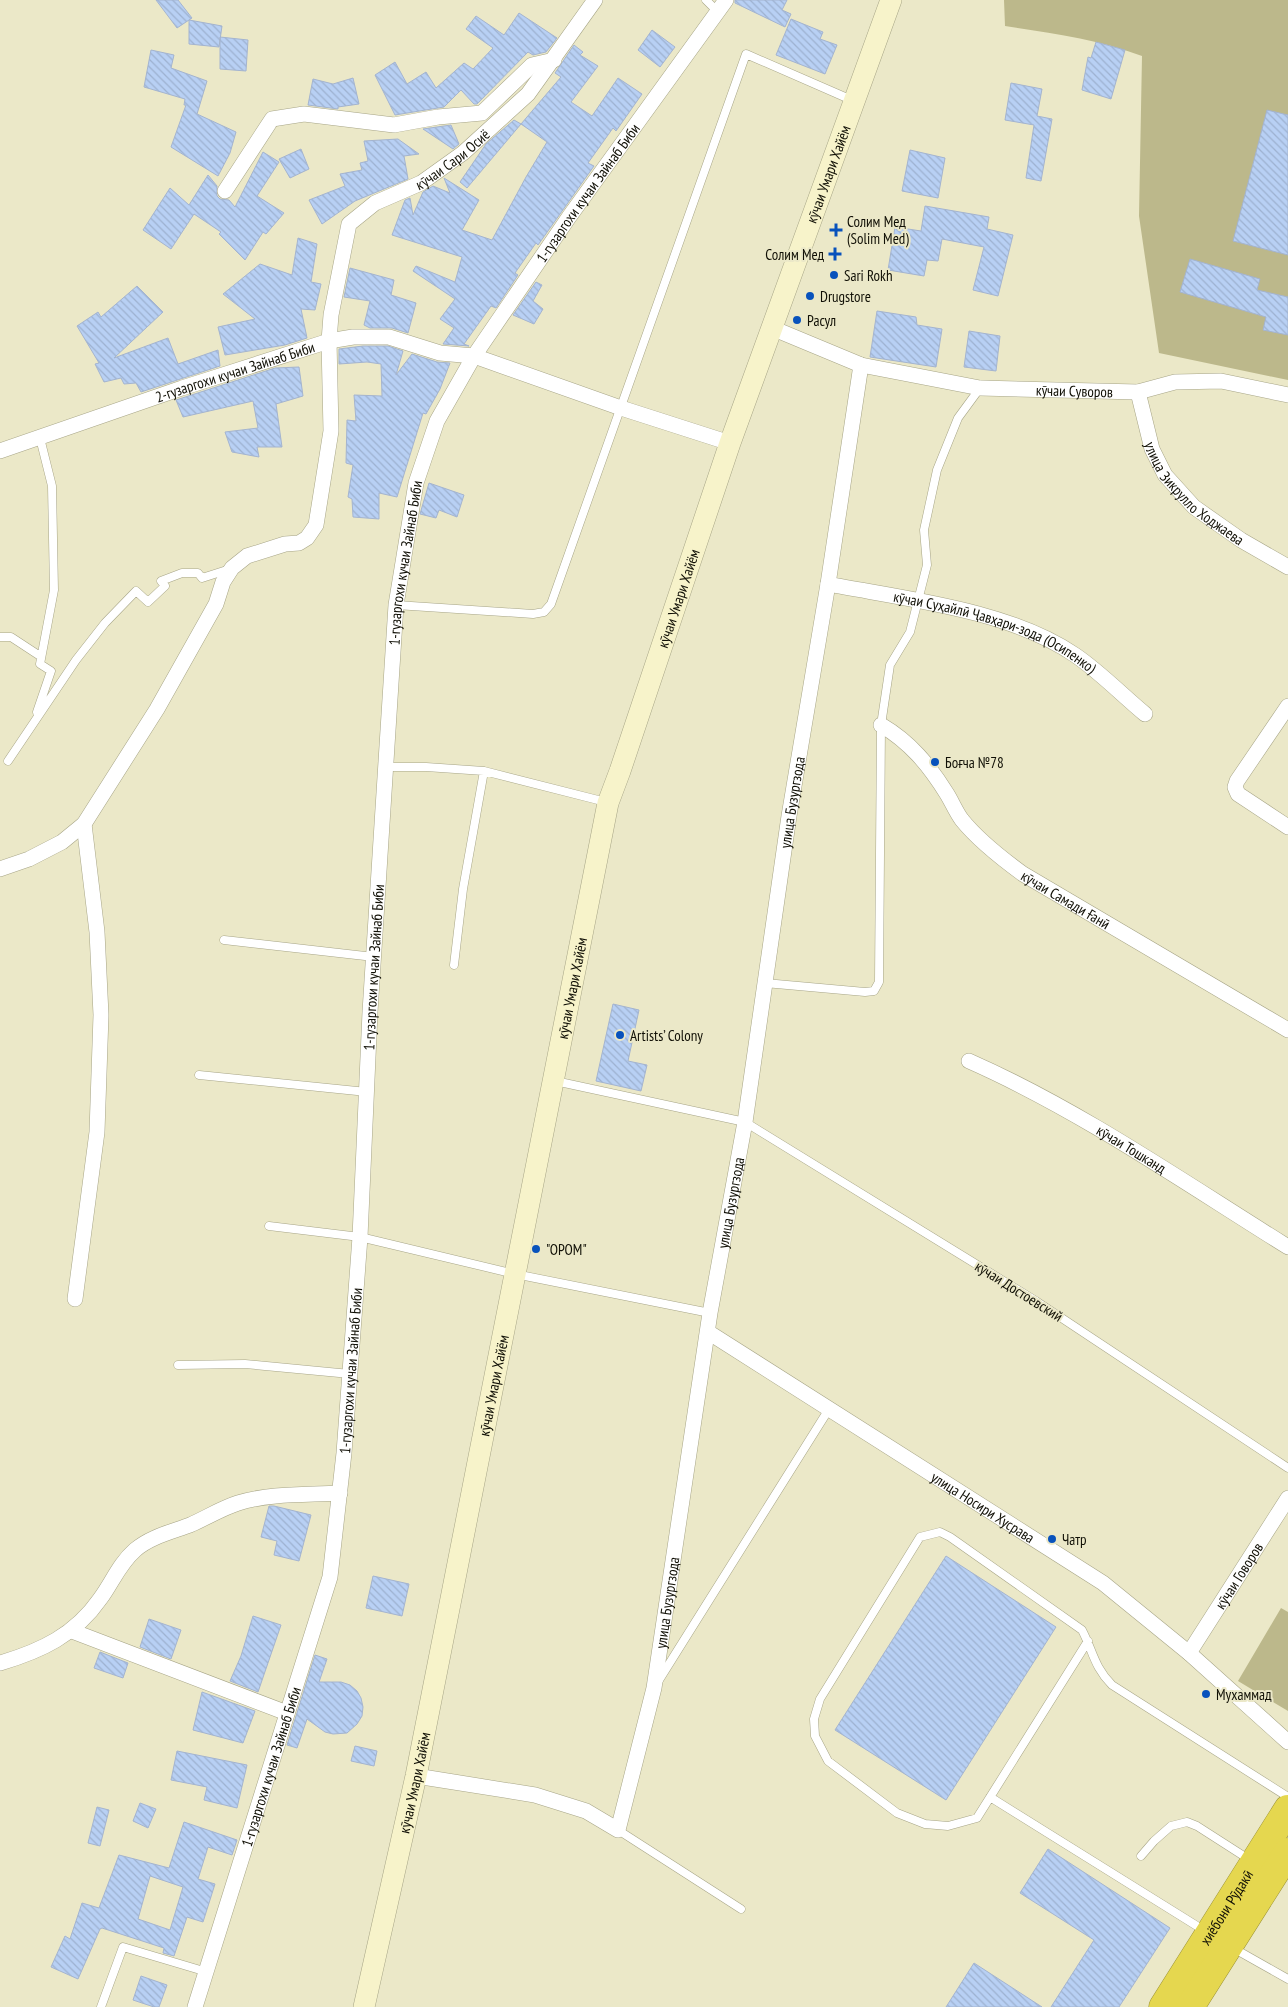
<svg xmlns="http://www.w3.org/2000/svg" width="1288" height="2007" font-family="'PT Sans Narrow',sans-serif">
<defs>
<pattern id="building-back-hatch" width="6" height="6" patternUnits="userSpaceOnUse" patternTransform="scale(1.25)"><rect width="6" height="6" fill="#b8d0f4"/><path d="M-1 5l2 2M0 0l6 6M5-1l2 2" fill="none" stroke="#9db1d0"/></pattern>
</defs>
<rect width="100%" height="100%" fill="#ebe8c8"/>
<!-- park -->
<path fill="#bcb88b" d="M 1004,0 L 1288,0 L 1288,380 L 1159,353 L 1139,216 L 1142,56 C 1098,39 1052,33 1005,26 Z
M 1281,1608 L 1288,1612 L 1288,1711 L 1238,1681 Z"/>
<!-- building -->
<path fill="url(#building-back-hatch)" stroke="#a4b4cf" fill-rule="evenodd" d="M 156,0 L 178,0 L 192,18 L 177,28 Z
M 735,0 L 787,0 L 782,10 L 791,14 L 785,27 L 735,3 Z
M 519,13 L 557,38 L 546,52 L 533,55 L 528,52 L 477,104 L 474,104 L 461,90 L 444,107 L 395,115 L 375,75 L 395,62 L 407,84 L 426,72 L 436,88 L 464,63 L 473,69 L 493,48 L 466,29 L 476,16 L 504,35 Z
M 791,19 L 823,32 L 820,39 L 837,45 L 825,74 L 776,55 Z
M 189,20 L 222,26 L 219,47 L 189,44 Z
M 652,30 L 675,47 L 660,67 L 638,50 Z
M 220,37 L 248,40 L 246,71 L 220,69 Z
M 1096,42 L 1125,50 L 1111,99 L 1082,90 L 1088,57 L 1091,58 Z
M 574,45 L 583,52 L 580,55 L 598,66 L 571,102 L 592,116 L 618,78 L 642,94 L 616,131 L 613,128 L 588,163 L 594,166 L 538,245 L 536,243 L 515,273 L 518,275 L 496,308 L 491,306 L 464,344 L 469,346 L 443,344 L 454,328 L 440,319 L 455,299 L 413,271 L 416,266 L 455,282 L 462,257 L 392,235 L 405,200 L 410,198 L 413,215 L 423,192 L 433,186 L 450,193 L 444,178 L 479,200 L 462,230 L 492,240 L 526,177 L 547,142 L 521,124 L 561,77 L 555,73 Z
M 151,50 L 174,55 L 171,68 L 207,81 L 197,114 L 236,132 L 230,153 L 218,176 L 171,147 L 186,105 L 184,105 L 185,99 L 144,87 Z
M 353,78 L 359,104 L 338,107 L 338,109 L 308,105 L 313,79 L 333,84 Z
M 1011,83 L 1042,89 L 1037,116 L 1052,119 L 1041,181 L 1026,178 L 1034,125 L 1005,120 Z
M 1267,110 L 1288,115 L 1288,255 L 1233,241 Z
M 514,120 L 521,124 L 467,188 L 460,182 L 486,144 Z
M 451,125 L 459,144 L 453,149 L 423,129 Z
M 398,139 L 419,154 L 404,156 L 408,179 L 355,201 L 322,224 L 309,200 L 345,186 L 340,174 L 362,170 L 360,163 L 368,161 L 364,141 Z
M 301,149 L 309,169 L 290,178 L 279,159 Z
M 910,150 L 945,158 L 938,198 L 902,191 Z
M 263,152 L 279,162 L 257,196 L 284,213 L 266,234 L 263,232 L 245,260 L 219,234 L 221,232 L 194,214 L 171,249 L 143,230 L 170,188 L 189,205 L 208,175 L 217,186 L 217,196 L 220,199 L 229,200 L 235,207 Z
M 925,206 L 989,217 L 987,229 L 1013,235 L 998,296 L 973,290 L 984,247 L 942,239 L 938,261 L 927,260 L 924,276 L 888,270 L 895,227 L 921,231 Z
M 298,238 L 317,244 L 311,282 L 321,284 L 315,310 L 301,309 L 307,338 L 285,345 L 225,355 L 218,327 L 255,319 L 223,294 L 260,264 L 292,275 Z
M 1190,259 L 1260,279 L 1257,290 L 1288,297 L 1288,335 L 1263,330 L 1266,317 L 1180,292 Z
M 350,268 L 394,280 L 391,295 L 416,303 L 408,333 L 392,328 L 370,328 L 364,325 L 370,301 L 344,297 Z
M 536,282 L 542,285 L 533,301 L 543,309 L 534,324 L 513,315 Z
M 137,286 L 163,312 L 114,358 L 168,338 L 178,364 L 218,350 L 220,366 L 141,392 L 136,383 L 124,384 L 121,378 L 104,382 L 95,364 L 99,363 L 77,326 L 98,312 L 101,317 Z
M 877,311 L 916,317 L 917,325 L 942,329 L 936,367 L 870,357 Z
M 969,331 L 1000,336 L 996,371 L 964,367 Z
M 363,346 L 388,346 L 403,351 L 396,375 L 412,354 L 437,362 L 450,363 L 440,389 L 426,414 L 423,413 L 397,497 L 379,493 L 379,519 L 353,517 L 352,499 L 348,497 L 353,465 L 346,463 L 347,420 L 356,421 L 354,395 L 382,396 L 381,364 L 367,362 L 339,364 L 339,349 Z
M 299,367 L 303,396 L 276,404 L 282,447 L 257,447 L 259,457 L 232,452 L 225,432 L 258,428 L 253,401 L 183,417 L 176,400 L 275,368 Z
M 429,483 L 464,495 L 457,517 L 439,510 L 436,518 L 420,514 Z
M 613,1004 L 639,1010 L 628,1061 L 647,1065 L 641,1091 L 596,1081 Z
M 269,1506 L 274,1506 L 311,1515 L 299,1561 L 274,1555 L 277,1541 L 261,1537 Z
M 946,1556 L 1056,1627 L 946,1800 L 835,1730 Z
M 373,1576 L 409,1584 L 402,1616 L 366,1608 Z
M 253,1616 L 281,1625 L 258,1692 L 230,1681 L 241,1656 Z
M 149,1619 L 181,1630 L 171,1659 L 140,1647 Z
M 100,1652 L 128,1663 L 123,1678 L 94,1668 Z
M 315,1655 L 327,1659 L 319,1682 L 341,1682 L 350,1685 L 357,1691 L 361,1698 L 363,1707 L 362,1716 L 357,1724 L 347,1733 L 333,1734 L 325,1732 L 307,1719 L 297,1748 L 287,1745 Z
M 202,1692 L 255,1711 L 243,1743 L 193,1730 Z
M 355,1746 L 377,1751 L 374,1766 L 351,1761 Z
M 177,1751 L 247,1765 L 237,1808 L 204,1800 L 207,1787 L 171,1780 Z
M 140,1803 L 156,1809 L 148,1828 L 133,1821 Z
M 97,1807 L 109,1810 L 100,1846 L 88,1843 Z
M 184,1822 L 237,1840 L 232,1855 L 208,1847 L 198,1879 L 215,1884 L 203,1922 L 187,1917 L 174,1956 L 163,1953 L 164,1948 L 102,1928 L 100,1929 L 78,1979 L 51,1967 L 65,1936 L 70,1939 L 82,1903 L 99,1908 L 119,1855 L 169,1868 ZM 150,1876 L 183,1887 L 170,1930 L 138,1919 Z
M 1048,1849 L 1170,1928 L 1119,2007 L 1051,2007 L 1094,1940 L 1020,1893 Z
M 974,1963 L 1042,2007 L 946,2007 Z
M 141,1976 L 167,1985 L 159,2007 L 154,2007 L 133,2000 Z"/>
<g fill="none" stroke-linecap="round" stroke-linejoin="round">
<!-- lane casing -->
<g stroke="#a7a587" stroke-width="9">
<path id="lane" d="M 706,0 L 718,12
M 396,605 L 533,614 L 544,612 L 551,604 L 746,54 L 854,101
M 0,637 L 11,637 L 40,656
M 37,712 L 51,671 L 40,664 L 54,590 L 52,486 L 40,438
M 8,761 L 76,660 L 105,623 L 136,591 L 148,602 L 165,586 L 161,581 L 182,573 L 198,573 L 202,578 L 230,569
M 385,767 L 426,767 L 484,771 L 606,802
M 224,940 L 374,957
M 454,965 L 463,889 L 484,771
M 765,983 L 865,992 L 874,991 L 879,982 L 881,725 L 890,665 L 910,632 L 927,565 L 924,530 L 937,470 L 958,418 L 980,388
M 199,1075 L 367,1092
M 555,1081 L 745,1122 L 1036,1301 L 1288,1468
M 269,1226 L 360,1237 L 515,1274 L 710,1313
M 178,1365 L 245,1364 L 350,1374
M 1088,1641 L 977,1818 L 948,1826 L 925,1824 L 897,1813 L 828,1761 L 815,1736 L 814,1719 L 820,1699 L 920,1537 L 940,1532 L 950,1537 L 1082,1630 C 1093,1651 1094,1667 1112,1685 L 1288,1797
M 659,1680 L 829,1409
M 990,1797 L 1205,1931
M 618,1830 L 741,1909
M 1141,1856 L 1154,1841 L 1171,1826 L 1187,1822 L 1197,1826 L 1250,1860
M 1233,1948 L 1288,1979
M 101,2007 L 123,1947 L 207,1972"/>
</g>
<!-- street casing -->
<g stroke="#a7a587" stroke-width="16">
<g id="street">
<path d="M 225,191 L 272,119 L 304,114 L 394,125 L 438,117 L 482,113 L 532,65 L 554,60"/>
<path id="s1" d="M 772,328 L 861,365 L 980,388 L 1138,392 L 1175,382 L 1221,381 L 1288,395"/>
<path id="s2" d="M 1138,392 L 1152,449 L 1165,475 L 1194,507 L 1241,540 L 1288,567"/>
<path id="s3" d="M 0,451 L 182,388 L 329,341 L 353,337 L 389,337 L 440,353 L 474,356 L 621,408 L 730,443"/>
<path id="s4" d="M 828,584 C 906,599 1009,610 1075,655 C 1100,672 1122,695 1145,714"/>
<path d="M 1288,706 L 1237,781 L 1235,787 L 1238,794 L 1288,827"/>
<path id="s5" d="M 881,725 C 910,742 929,765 947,794 C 952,802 956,812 962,820 C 979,841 1001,858 1023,874 L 1288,1030"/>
<path id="s6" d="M 0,869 L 29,859 L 62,842 L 84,824 L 157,709 L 216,604 L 223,582 L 232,568 L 247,556 L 285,544 L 299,543 L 307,538 L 316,525 L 331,431 L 329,341 L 331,315 L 349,224 L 375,203 L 421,183 L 463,153 L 528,94 L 595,0"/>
<path id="s7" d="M 969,1061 C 1080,1110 1185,1183 1288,1247"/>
<path d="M 75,1299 L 97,1132 L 101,1015 L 97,932 L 84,824"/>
<path id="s8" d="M 708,1332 L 1103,1583 L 1189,1653 L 1288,1742"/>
<path d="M 72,1631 L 287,1713"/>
<path id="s9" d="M 1189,1653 L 1288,1498"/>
<path d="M 0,1663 C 41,1651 75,1635 100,1599 C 112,1583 119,1564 135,1550 C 150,1537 171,1532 190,1525 C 206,1518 222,1508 238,1503 C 270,1493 307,1495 340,1493"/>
<path id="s10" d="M 416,1776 L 535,1795 L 586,1811 L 618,1830 L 654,1688 L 710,1313 L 745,1122 L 789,816 L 828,584 L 861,365"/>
<path id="s11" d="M 195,2007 L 330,1577 L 344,1453 L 360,1237 L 370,1012 L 396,605 L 416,483 L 437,421 L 474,356 L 569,217 L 726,0"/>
</g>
</g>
<!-- secondary casing -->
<g stroke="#a7a587" stroke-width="22">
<g id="secondary">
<path id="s12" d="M 364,2007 L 416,1776 L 608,803 L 620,771 L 730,443 L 891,0"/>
</g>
</g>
<!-- highway casing -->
<g stroke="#9a9135" stroke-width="29">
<g id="highway">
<path id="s13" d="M 1163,2007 L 1288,1809"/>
<path d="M 1190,2007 L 1288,1852"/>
</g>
</g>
<!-- lane -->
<use href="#lane" stroke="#fff" stroke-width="8"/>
<!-- street -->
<use href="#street" stroke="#fff" stroke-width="15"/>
<!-- secondary -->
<use href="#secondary" stroke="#f7f3ca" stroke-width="21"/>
<!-- highway -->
<use href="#highway" stroke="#e5d74f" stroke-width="28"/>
</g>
<!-- markers -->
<g fill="#0852bc" stroke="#ebe8c8" stroke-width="2">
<path d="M833.5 222.5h5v5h5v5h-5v5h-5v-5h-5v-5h5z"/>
<path d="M832.5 246.5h5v5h5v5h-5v5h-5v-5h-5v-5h5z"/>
<circle cx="834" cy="275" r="5"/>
<circle cx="810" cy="296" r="5"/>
<circle cx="797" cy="320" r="5"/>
<circle cx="935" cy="762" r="5"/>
<circle cx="620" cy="1035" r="5"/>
<circle cx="536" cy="1249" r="5"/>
<circle cx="1052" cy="1539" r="5"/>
<circle cx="1206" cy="1694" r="5"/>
</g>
<g text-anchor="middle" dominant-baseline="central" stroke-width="4" stroke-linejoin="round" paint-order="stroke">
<!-- street labels -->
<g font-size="15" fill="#100f05" stroke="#ebe8c8">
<text stroke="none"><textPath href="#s6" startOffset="918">кӯчаи Сари Осиё</textPath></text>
<text stroke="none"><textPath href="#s12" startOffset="1895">кӯчаи Умари Хайём</textPath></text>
<text stroke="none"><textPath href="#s11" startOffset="1888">1-гузаргохи кучаи Зайнаб Биби</textPath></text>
<text stroke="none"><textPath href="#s3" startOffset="248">2-гузаргохи кучаи Зайнаб Биби</textPath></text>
<text stroke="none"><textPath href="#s1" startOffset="312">кӯчаи Суворов</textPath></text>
<text stroke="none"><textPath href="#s2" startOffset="121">улица Зикрулло Ходжаева</textPath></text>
<text stroke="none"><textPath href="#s11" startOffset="1468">1-гузаргохи кучаи Зайнаб Биби</textPath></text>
<text stroke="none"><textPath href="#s12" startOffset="1445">кӯчаи Умари Хайём</textPath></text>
<text stroke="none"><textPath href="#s4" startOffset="175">кӯчаи Суҳайлӣ Ҷавҳари-зода (Осипенко)</textPath></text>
<text stroke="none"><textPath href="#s10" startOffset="1254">улица Бузургзода</textPath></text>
<text stroke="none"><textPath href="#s5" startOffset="258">кӯчаи Самади Ғанӣ</textPath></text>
<text stroke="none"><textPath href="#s11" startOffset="1062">1-гузаргохи кучаи Зайнаб Биби</textPath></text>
<text stroke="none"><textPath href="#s12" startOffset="1040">кӯчаи Умари Хайём</textPath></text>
<text stroke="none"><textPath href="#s7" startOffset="185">кӯчаи Тошканд</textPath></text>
<text stroke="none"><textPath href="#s10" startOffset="849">улица Бузургзода</textPath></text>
<text transform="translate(1019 1291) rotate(32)">кӯчаи Достоевский</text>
<text stroke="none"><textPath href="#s11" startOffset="658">1-гузаргохи кучаи Зайнаб Биби</textPath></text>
<text stroke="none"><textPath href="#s12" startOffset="635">кӯчаи Умари Хайём</textPath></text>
<text stroke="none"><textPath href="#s8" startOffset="326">улица Носири Хусрава</textPath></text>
<text stroke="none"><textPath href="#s9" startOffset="92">кӯчаи Говоров</textPath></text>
<text stroke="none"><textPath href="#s10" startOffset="444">улица Бузургзода</textPath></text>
<text stroke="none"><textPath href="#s11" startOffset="252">1-гузаргохи кучаи Зайнаб Биби</textPath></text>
<text stroke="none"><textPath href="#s12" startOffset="230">кӯчаи Умари Хайём</textPath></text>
<text stroke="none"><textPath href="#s13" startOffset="118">хиёбони Рӯдакӣ</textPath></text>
</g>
<!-- poi labels -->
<g font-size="15" fill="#100f05" stroke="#ebe8c8" text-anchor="start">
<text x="847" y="221">Солим Мед<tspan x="847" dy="17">(Solim Med)</tspan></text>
<text x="824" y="254" text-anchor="end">Солим Мед</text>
<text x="844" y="275">Sari Rokh</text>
<text x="820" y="296">Drugstore</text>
<text x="807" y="320">Расул</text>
<text x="945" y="762">Боғча №78</text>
<text x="630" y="1035">Artists’ Colony</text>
<text x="546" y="1249">"OPOM"</text>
<text x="1062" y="1539">Чатр</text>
<text x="1216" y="1694">Мухаммад</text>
</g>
</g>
</svg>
